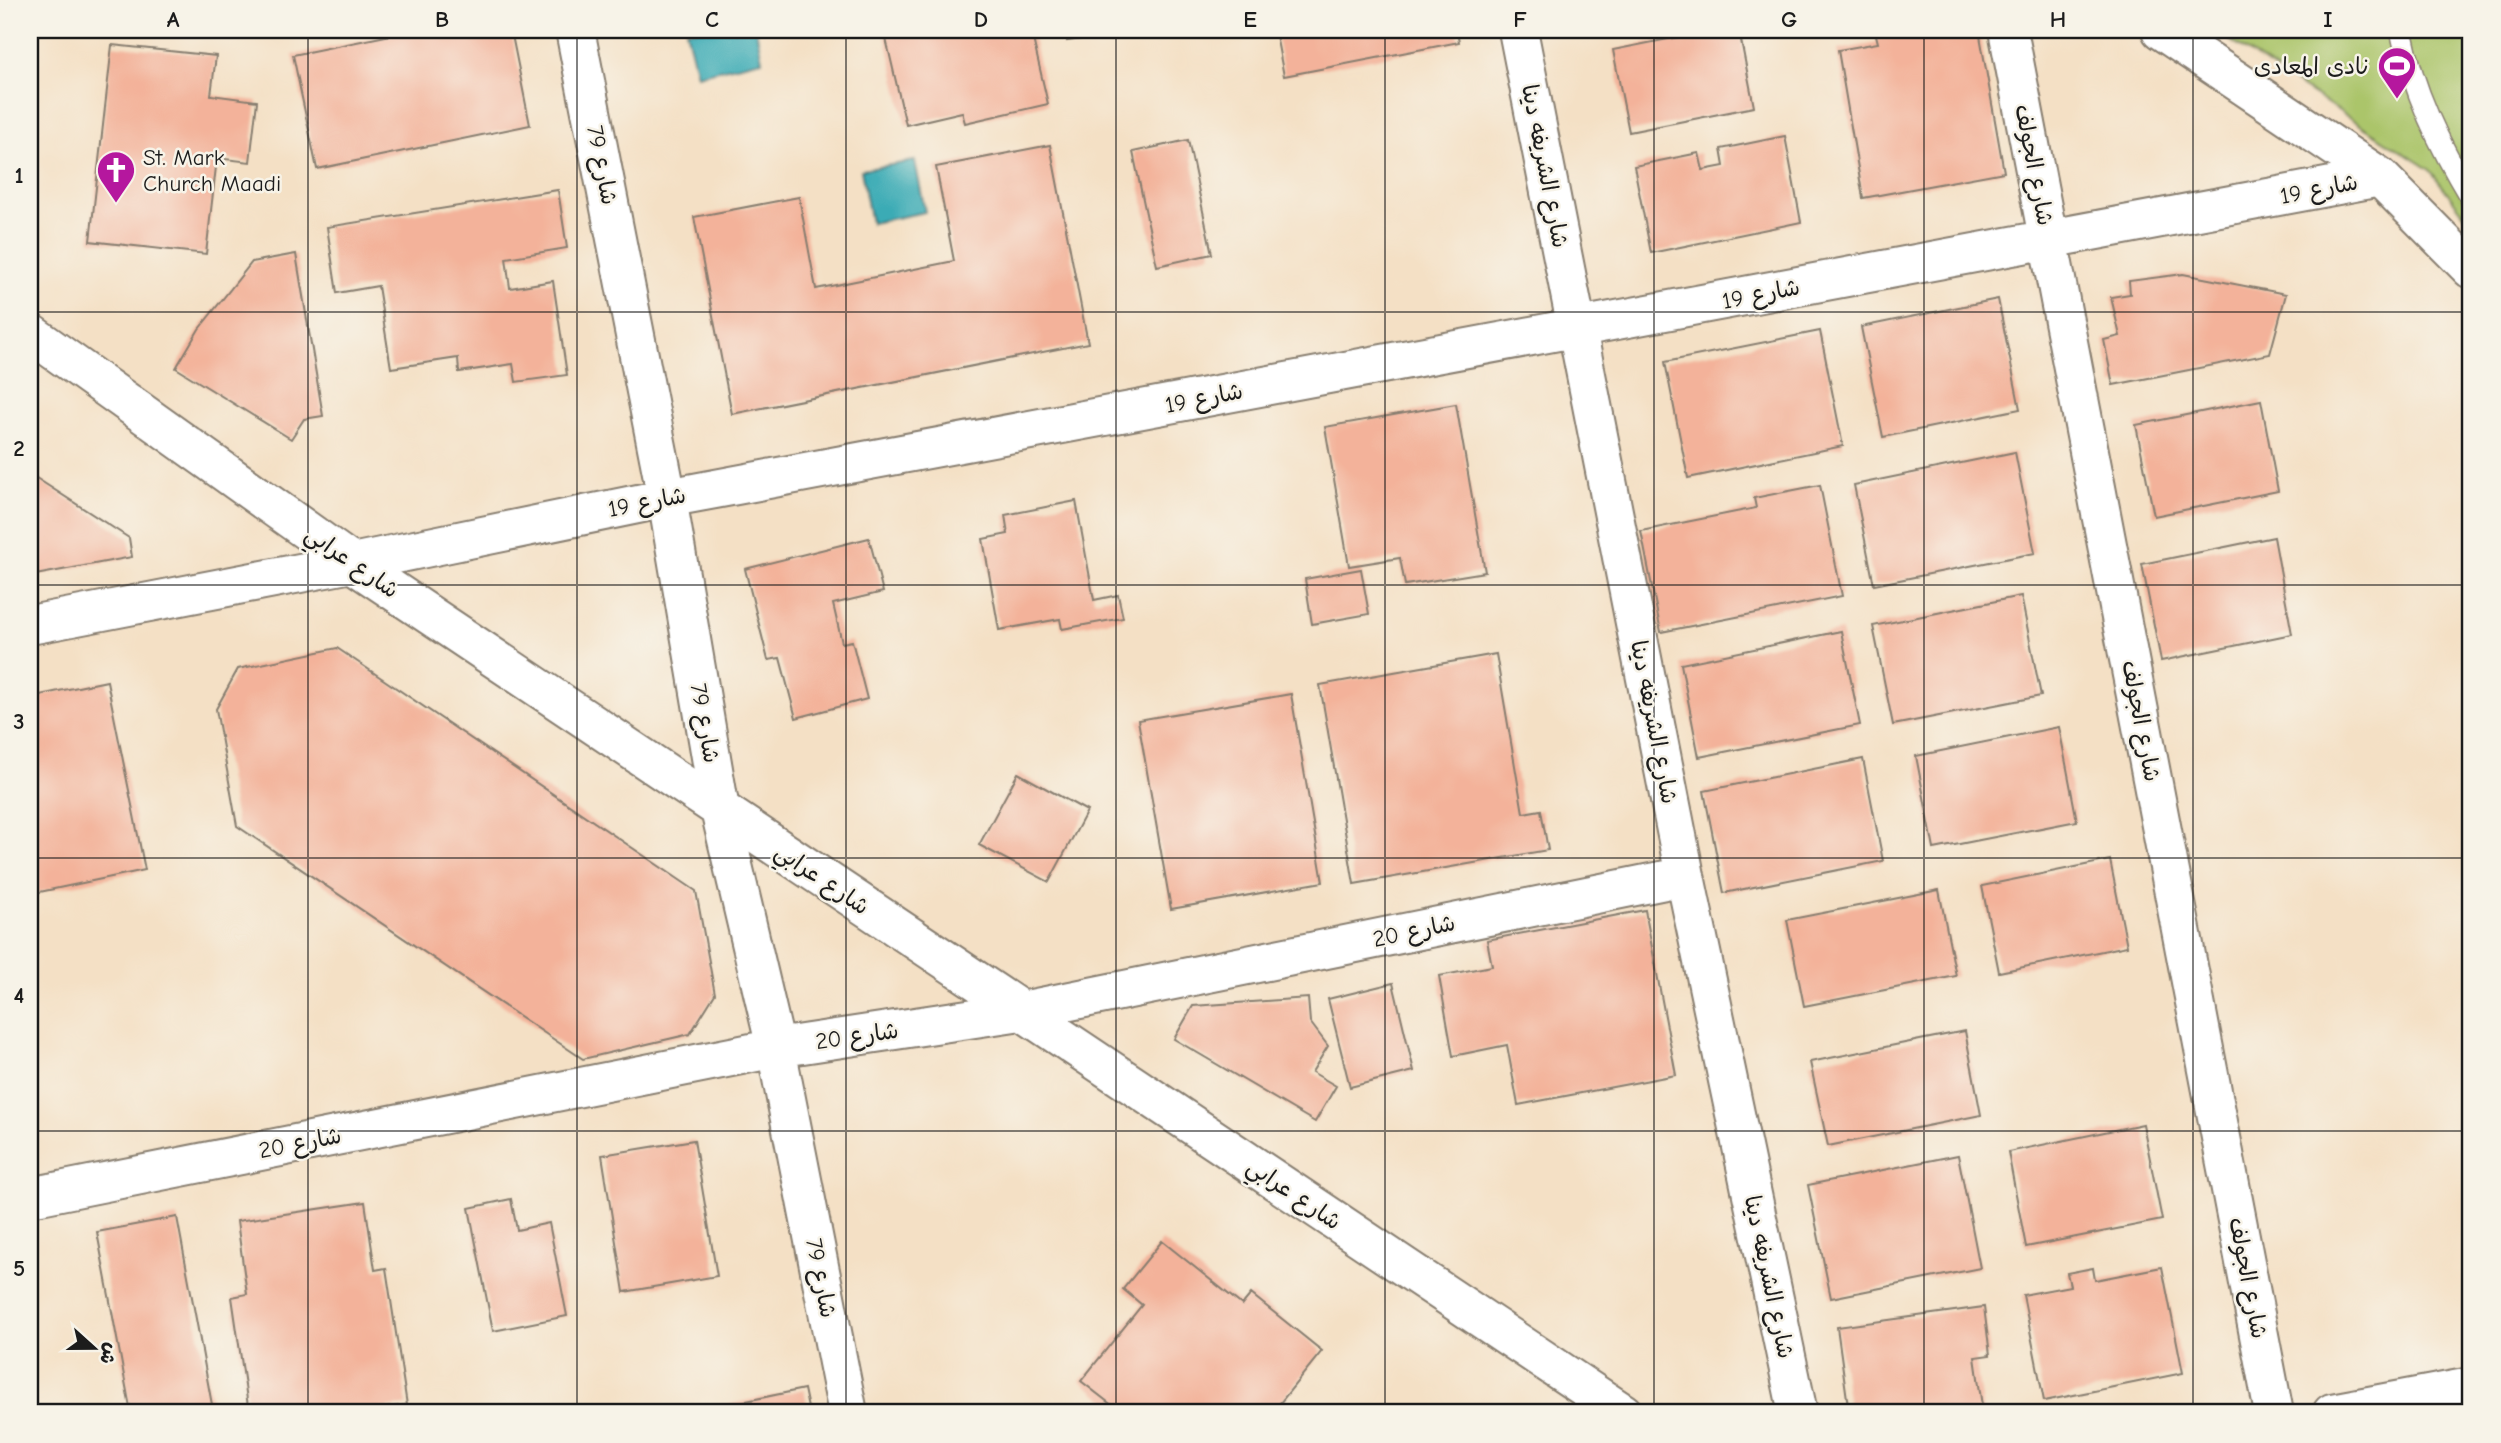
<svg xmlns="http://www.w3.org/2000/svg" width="2501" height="1443" font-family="'Comic Neue','Playpen Sans Arabic',sans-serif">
<rect width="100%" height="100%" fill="#f7f3e8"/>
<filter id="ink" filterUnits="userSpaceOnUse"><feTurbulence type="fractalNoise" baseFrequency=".0143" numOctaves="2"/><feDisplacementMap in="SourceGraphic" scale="14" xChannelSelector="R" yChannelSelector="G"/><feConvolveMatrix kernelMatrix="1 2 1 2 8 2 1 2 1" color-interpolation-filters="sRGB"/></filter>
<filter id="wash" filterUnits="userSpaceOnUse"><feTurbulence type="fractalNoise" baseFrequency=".00686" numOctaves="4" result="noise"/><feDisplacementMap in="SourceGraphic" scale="28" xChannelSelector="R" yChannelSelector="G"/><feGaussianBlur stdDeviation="1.57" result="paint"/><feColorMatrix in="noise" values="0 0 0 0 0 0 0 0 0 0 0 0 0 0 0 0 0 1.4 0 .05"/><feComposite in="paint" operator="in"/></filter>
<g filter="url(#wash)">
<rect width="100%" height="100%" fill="#f4e0c5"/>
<!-- green -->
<path fill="#abc56b" stroke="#647044" stroke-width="2" d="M 2214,30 L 2471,30 L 2471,223 L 2430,170 Z"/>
<!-- water -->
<path fill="#3aabb5" stroke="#2b6468" stroke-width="2" d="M 686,30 L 756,30 L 762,60 L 697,75 Z
M 915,161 L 925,212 L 871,223 L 861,170 Z"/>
<g id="blocks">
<!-- building -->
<path fill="#f3b29a" d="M 415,30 L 511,30 L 530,125 L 317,169 L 293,55 Z
M 884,30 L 1031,30 L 1048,104 L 965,123 L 962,112 L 906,125 Z
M 1066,30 L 1137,30 L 1137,31 L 1067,41 Z
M 1275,30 L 1457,30 L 1459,42 L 1284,76 Z
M 1713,30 L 1739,30 L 1754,107 L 1629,132 L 1613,50 Z
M 1868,30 L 1979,30 L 2004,172 L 1863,198 L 1838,50 L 1878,43 L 1876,35 Z
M 112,45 L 216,56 L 211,95 L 257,101 L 250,162 L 217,158 L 206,254 L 90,241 Z
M 1785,136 L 1801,222 L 1651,253 L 1634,166 L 1699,153 L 1703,170 L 1724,166 L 1721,149 Z
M 1188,140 L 1212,254 L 1157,266 L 1133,152 Z
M 1050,145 L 1088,343 L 732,414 L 694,217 L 799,197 L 816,289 L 954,261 L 936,167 Z
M 558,190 L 567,248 L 506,258 L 510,288 L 553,281 L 567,375 L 516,382 L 513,364 L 459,372 L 458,358 L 391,368 L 378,286 L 337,293 L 327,227 Z
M 296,254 L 323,416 L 304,419 L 291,439 L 176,368 L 199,329 L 252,262 Z
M 2183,274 L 2286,294 L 2270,354 L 2113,385 L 2104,340 L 2120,336 L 2111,297 L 2130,294 L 2129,281 Z
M 1998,299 L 2020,409 L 1883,437 L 1861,327 Z
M 1820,331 L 1843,446 L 1688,478 L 1665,362 Z
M 2261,400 L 2278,491 L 2154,516 L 2136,425 Z
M 1456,404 L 1485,572 L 1405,585 L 1400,558 L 1349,566 L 1325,427 Z
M 2015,452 L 2035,553 L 1874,585 L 1854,485 Z
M 30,474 L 129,538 L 132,557 L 30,576 Z
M 1820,485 L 1842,596 L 1661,632 L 1641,531 L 1756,508 L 1754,498 Z
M 1076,501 L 1094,600 L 1118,595 L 1123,618 L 1062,629 L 1060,619 L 999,630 L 983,539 L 1008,534 L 1005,515 Z
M 2274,537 L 2292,634 L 2161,661 L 2142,564 Z
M 869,538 L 883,592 L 833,604 L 842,643 L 852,641 L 867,699 L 796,718 L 780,658 L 768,660 L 745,569 Z
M 1361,569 L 1369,614 L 1312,624 L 1305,579 Z
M 2021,596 L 2041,696 L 1893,725 L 1873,626 Z
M 1841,631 L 1860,725 L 1699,757 L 1681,664 Z
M 337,648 L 696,891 L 715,994 L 690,1034 L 583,1059 L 237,826 L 216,709 L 238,669 Z
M 1496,654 L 1523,813 L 1541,810 L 1548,850 L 1354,884 L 1320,685 Z
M 107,681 L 145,870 L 30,894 L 30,697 Z
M 1291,694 L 1323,882 L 1171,909 L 1138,720 Z
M 2059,727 L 2077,821 L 1934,849 L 1916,756 Z
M 1863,759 L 1883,861 L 1724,893 L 1704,791 Z
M 1018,773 L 1087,811 L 1049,882 L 979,845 Z
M 2110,860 L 2127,946 L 1999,972 L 1982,886 Z
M 1939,890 L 1956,976 L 1804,1006 L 1787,920 Z
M 1645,910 L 1676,1075 L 1518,1105 L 1507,1045 L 1453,1056 L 1439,976 L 1492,966 L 1487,940 Z
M 1393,983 L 1414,1071 L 1350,1087 L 1328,999 Z
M 1308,998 L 1310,1022 L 1328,1046 L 1312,1072 L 1336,1086 L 1315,1122 L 1174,1039 L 1193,1006 Z
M 1965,1031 L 1981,1115 L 1828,1146 L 1810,1062 Z
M 2143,1124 L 2162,1220 L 2026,1247 L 2008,1152 Z
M 694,1140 L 717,1276 L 624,1292 L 602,1155 Z
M 1958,1155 L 1980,1268 L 1831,1298 L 1808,1185 Z
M 511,1199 L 517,1230 L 549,1223 L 567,1316 L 493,1331 L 469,1208 Z
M 365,1202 L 375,1270 L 386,1268 L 407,1405 L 352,1413 L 249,1413 L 232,1297 L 247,1294 L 237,1221 Z
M 177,1217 L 213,1410 L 199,1413 L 131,1413 L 97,1232 Z
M 1162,1241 L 1242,1305 L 1251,1294 L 1322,1351 L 1272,1413 L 1122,1413 L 1081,1381 L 1142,1305 L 1123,1289 Z
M 2162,1267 L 2183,1373 L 2044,1401 L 2023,1295 L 2070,1286 L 2067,1273 L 2093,1268 L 2095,1280 Z
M 1984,1307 L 1990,1355 L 1975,1357 L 1983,1413 L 1849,1413 L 1837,1327 Z
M 804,1389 L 809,1413 L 694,1413 L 693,1412 Z"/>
</g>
</g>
<g filter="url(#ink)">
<use href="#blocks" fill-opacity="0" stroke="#887e70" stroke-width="2"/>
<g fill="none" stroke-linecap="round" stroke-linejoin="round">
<!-- service casing -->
<g stroke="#887e70" stroke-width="24">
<path id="service" d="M 2401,30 C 2413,91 2439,145 2471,198"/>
</g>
<!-- minor casing -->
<g stroke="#887e70" stroke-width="42">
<path id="minor" d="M 575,30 L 667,498 L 720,810 L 776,1048 L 848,1413
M 1518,30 L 1685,876 L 1798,1413
M 2008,30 L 2274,1413
M 2161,30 L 2380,177 L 2471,269
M 30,333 L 352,563 L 1623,1413
M 30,625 L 352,563 L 667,498 L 2380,177
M 30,1197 L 776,1048 L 1021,1011 L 1685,876
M 2332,1413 L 2471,1387"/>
</g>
<!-- service -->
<use href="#service" stroke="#fff" stroke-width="21"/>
<!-- minor -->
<use href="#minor" stroke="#fff" stroke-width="38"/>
</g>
</g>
<!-- grid -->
<path fill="none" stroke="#1c1c1c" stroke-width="2" stroke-opacity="0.55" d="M 308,30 L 308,1413M 577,30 L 577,1413M 846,30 L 846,1413M 1116,30 L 1116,1413M 1385,30 L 1385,1413M 1654,30 L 1654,1413M 1924,30 L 1924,1413M 2193,30 L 2193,1413M 30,312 L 2471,312M 30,585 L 2471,585M 30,858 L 2471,858M 30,1131 L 2471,1131"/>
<!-- icons -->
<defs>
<g id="stadium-pin" transform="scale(2.0125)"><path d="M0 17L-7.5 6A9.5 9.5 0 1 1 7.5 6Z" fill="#b5179e" stroke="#f7f3e8"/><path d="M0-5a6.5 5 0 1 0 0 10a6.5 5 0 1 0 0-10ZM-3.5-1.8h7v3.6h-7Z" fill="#fff"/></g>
<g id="church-pin" transform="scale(2.0125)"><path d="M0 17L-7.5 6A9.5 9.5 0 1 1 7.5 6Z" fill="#b5179e" stroke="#f7f3e8"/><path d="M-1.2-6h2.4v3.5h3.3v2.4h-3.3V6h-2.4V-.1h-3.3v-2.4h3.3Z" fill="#fff"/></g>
</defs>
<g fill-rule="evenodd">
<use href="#stadium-pin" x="2397" y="66"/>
<use href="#church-pin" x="116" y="170"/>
</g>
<g text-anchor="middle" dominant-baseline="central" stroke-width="5" stroke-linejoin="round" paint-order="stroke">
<!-- poi labels -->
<g font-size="23" fill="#1c1c1c" stroke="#f7f3e8" text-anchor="end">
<text x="2370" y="66">نادى المعادى</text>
<text x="143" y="157" text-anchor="start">St. Mark<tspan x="143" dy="26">Church Maadi</tspan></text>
</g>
<!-- street labels -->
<g font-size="23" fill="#1c1c1c" stroke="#f7f3e8">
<text transform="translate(602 165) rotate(79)">شارع 79</text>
<text transform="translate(2034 165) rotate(79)">شارع الجولف</text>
<text transform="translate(1545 166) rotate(79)">شارع الشريفه دينا</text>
<text transform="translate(2319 189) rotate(-11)">شارع 19</text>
<text transform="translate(1761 294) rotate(-11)">شارع 19</text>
<text transform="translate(1204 398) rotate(-11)">شارع 19</text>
<text transform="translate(647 502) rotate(-11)">شارع 19</text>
<text transform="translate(352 562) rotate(35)">شارع عرابي</text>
<text transform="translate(2141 721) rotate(79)">شارع الجولف</text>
<text transform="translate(1654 722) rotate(79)">شارع الشريفه دينا</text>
<text transform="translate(705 723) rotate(80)">شارع 79</text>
<text transform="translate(822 879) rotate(34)">شارع عرابي</text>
<text transform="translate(1414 931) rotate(-12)">شارع 20</text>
<text transform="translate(857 1036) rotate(-8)">شارع 20</text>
<text transform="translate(300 1143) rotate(-11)">شارع 20</text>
<text transform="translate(1294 1194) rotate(34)">شارع عرابي</text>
<text transform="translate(1769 1277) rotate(78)">شارع الشريفه دينا</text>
<text transform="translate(821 1278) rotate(79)">شارع 79</text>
<text transform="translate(2248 1278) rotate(79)">شارع الجولف</text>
</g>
</g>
<!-- margin -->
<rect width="2501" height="1443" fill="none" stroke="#f7f3e8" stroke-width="77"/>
<!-- north arrow -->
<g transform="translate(94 1348) rotate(111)" stroke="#f7f3e8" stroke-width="5" paint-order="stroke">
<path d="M0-5L12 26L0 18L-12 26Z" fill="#1c1c1c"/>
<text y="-10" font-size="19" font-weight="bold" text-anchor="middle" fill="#1c1c1c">ش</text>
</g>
<rect x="38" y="38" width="2424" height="1366" fill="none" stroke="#1c1c1c" stroke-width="2.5"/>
<g font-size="23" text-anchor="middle" font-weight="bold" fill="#1c1c1c">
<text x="173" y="27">A</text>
<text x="442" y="27">B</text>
<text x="712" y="27">C</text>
<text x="981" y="27">D</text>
<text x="1250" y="27">E</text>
<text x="1520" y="27">F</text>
<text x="1789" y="27">G</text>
<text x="2058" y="27">H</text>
<text x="2328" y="27">I</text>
<text x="19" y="183">1</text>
<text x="19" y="456">2</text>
<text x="19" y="729">3</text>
<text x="19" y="1003">4</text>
<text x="19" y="1276">5</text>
</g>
</svg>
